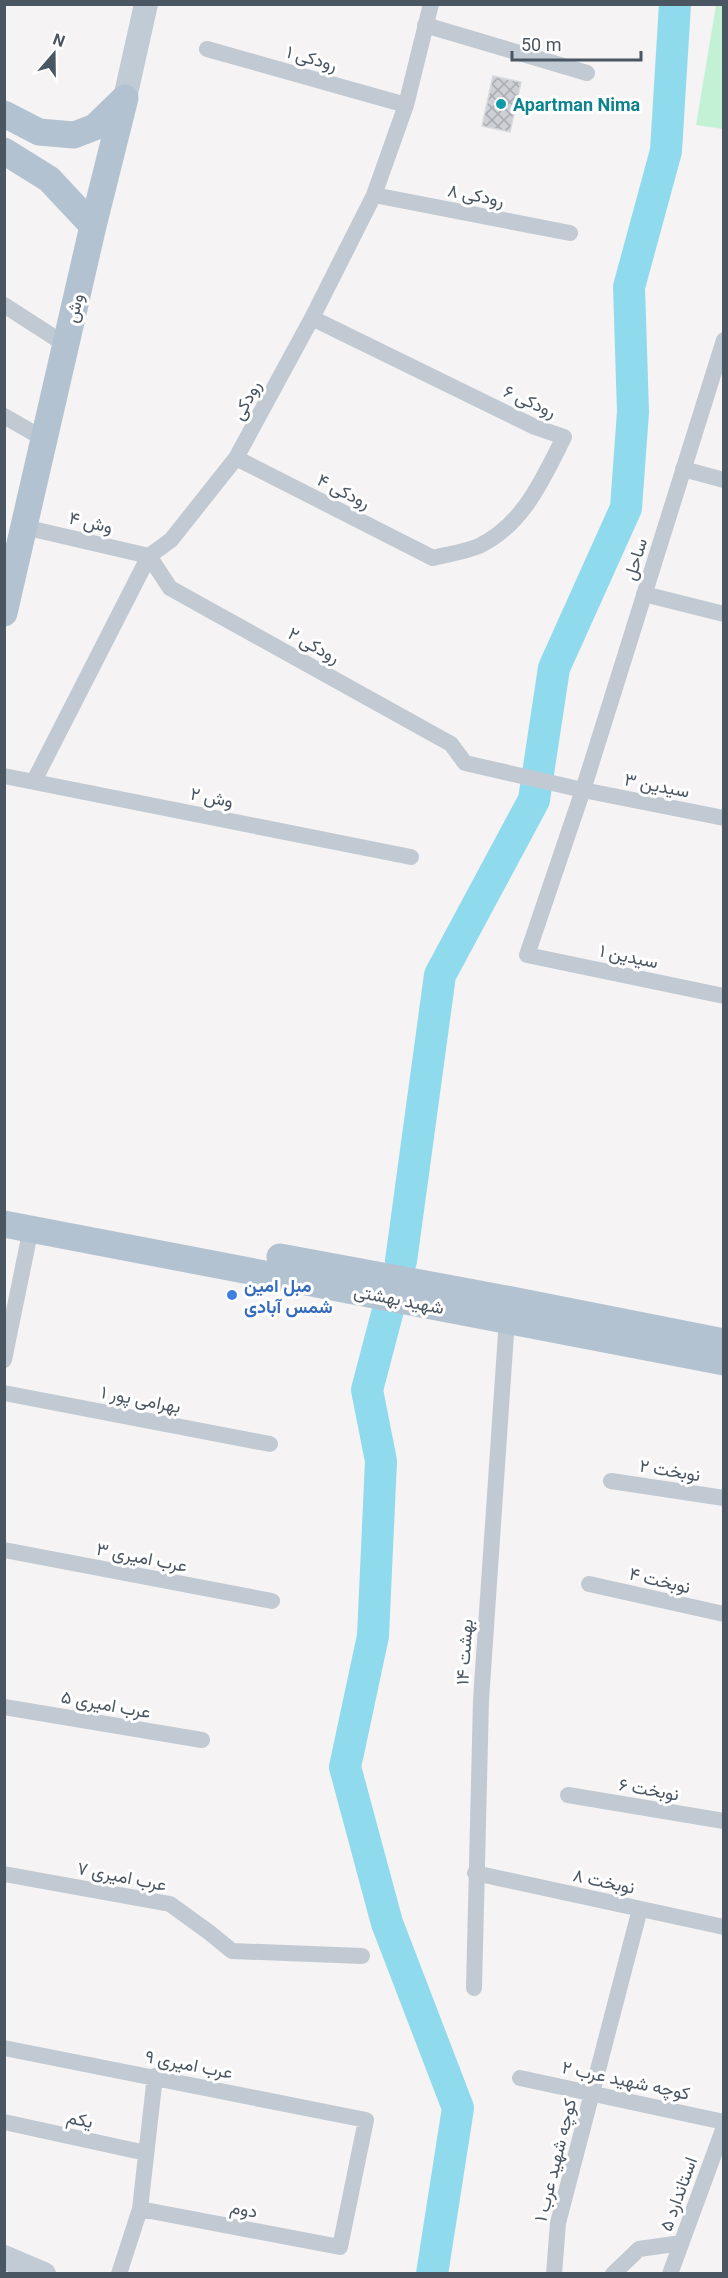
<svg xmlns="http://www.w3.org/2000/svg" width="728" height="2278" font-family="Roboto,Vazirmatn,sans-serif">
<defs>
<pattern id="building-cross-hatch" width="8" height="8" patternUnits="userSpaceOnUse" patternTransform="scale(1.5)"><rect width="8" height="8" fill="#cdcfd5"/><path d="M0 0l8 8M0 8l8-8" fill="none" stroke="#a8abb0"/></pattern>
</defs>
<rect width="100%" height="100%" fill="#f5f3f3"/>
<!-- park -->
<path fill="#c3f1d5" d="M 716,5 L 723,5 L 723,129 L 696,125 Z"/>
<g fill="none" stroke-linecap="round" stroke-linejoin="round">
<!-- river -->
<path stroke="#90daee" stroke-width="32" d="M 401,1261 L 440,975 L 534,800 L 554,668 L 626,508 L 633,412 L 629,287 L 666,151 L 675,4
M 388,1310 L 367,1390 L 381,1461 L 373,1636 L 345,1767 L 387,1923 L 458,2108 L 432,2274"/>
</g>
<!-- building -->
<path fill="url(#building-cross-hatch)" stroke="#d7d9de" stroke-width="1.5" d="M 493,76 L 521,82 L 510,132 L 482,126 Z"/>
<g fill="none" stroke-linecap="round" stroke-linejoin="round">
<!-- street -->
<path stroke="#c1cad2" stroke-width="16" d="M 425,25 L 587,73
M 207,49 L 406,105
M 374,195 L 570,233
M 4,305 L 66,345
M 724,340 L 583,790 L 527,955 L 724,996
M 4,416 L 44,439
M 236,458 L 433,558 C 448,554 465,552 479,546 C 523,525 543,479 564,437 L 535,427 L 312,318
M 683,469 L 724,480
M 24,527 L 149,556
M 149,556 L 170,588 L 451,744 L 465,763 L 583,790 L 724,818
M 644,594 L 724,614
M 4,776 L 411,857
M 34,781 L 149,556 L 171,540 L 236,458 L 312,318 L 374,195 L 406,105 L 431,4
M 4,1360 L 31,1228
M 4,1393 L 270,1444
M 611,1481 L 724,1498
M 4,1550 L 272,1601
M 589,1584 L 724,1614
M 4,1707 L 202,1740
M 568,1795 L 724,1821
M 475,1873 L 724,1927
M 4,1874 L 170,1904 L 210,1933 L 232,1951 L 362,1956
M 474,1988 L 481,1700 L 507,1319
M 4,2048 L 366,2120 L 340,2247 L 140,2209
M 520,2078 L 724,2122
M 4,2122 L 146,2153
M 119,2274 L 140,2209 L 155,2076
M 554,2274 L 558,2223 L 640,1909
M 613,2274 L 639,2249 L 681,2243
M 670,2274 L 724,2127"/>
<!-- secondary -->
<path stroke="#c1cbd6" stroke-width="24" d="M 125,98 L 146,4
M 4,2257 L 44,2274"/>
<!-- primary -->
<path stroke="#b3c2d1" stroke-width="27" d="M 4,114 L 39,132 L 74,135 L 95,127 L 125,98
M 4,151 L 49,179 L 93,226
M 4,613 L 93,226 L 125,98
M 4,1224 L 724,1362
M 280,1257 L 512,1300 L 724,1342"/>
</g>
<!-- markers -->
<circle fill="#0f9aa8" stroke="#fff" stroke-width="2" cx="501" cy="104" r="6"/>
<circle fill="#3f7fe0" stroke="#fff" stroke-width="2" cx="232" cy="1295" r="6"/>
<g text-anchor="middle" dominant-baseline="central" stroke-width="6" stroke-linejoin="round" paint-order="stroke">
<!-- street labels -->
<g font-size="18" fill="#4a5661" stroke="#fff">
<text transform="translate(312 58) rotate(16)">رودکی ۱</text>
<text transform="translate(476 195) rotate(11)">رودکی ۸</text>
<text transform="translate(74 308) rotate(-77)">وش</text>
<text transform="translate(246 400) rotate(-62)">رودکی</text>
<text transform="translate(530 401) rotate(24)">رودکی ۶</text>
<text transform="translate(344 491) rotate(27)">رودکی ۴</text>
<text transform="translate(91 522) rotate(13)">وش ۴</text>
<text transform="translate(635 559) rotate(-73)">ساحل</text>
<text transform="translate(314 645) rotate(29)">رودکی ۲</text>
<text transform="translate(657 785) rotate(11)">سیدین ۳</text>
<text transform="translate(212 797) rotate(11)">وش ۲</text>
<text transform="translate(629 956) rotate(12)">سیدین ۱</text>
<text transform="translate(399 1299) rotate(11)">شهید بهشتی</text>
<text transform="translate(141 1399) rotate(11)">۱ بهرامی پور</text>
<text transform="translate(670 1470) rotate(9)">۲ نوبخت</text>
<text transform="translate(142 1557) rotate(11)">۳ عرب امیری</text>
<text transform="translate(660 1580) rotate(13)">۴ نوبخت</text>
<text transform="translate(464 1652) rotate(-86)">بهشت ۱۴</text>
<text transform="translate(106 1704) rotate(10)">۵ عرب امیری</text>
<text transform="translate(649 1789) rotate(10)">نوبخت ۶</text>
<text transform="translate(122 1876) rotate(11)">۷ عرب امیری</text>
<text transform="translate(604 1881) rotate(12)">۸ نوبخت</text>
<text transform="translate(189 2064) rotate(11)">۹ عرب امیری</text>
<text transform="translate(626 2080) rotate(12)">کوچه شهید عرب ۲</text>
<text transform="translate(80 2119) rotate(12)">یکم</text>
<text transform="translate(555 2160) rotate(-76)">کوچه شهید عرب ۱</text>
<text transform="translate(678 2194) rotate(-70)">۵ استاندارد</text>
<text transform="translate(244 2209) rotate(11)">دوم</text>
</g>
<!-- culture labels -->
<g font-size="18" font-weight="bold" fill="#0d838f" stroke="#fff" text-anchor="start">
<text x="513" y="104">Apartman Nima</text>
</g>
<!-- shop labels -->
<g font-size="18" font-weight="bold" fill="#366cbe" stroke="#fff" text-anchor="start">
<text x="244" y="1285">مبل امین<tspan x="244" dy="21">شمس آبادی</tspan></text>
</g>
</g>
<!-- border -->
<rect width="728" height="2278" fill="none" stroke="#4a5661" stroke-width="12"/>
<!-- north arrow -->
<g transform="translate(54 54) rotate(20)" stroke="#ffffff" stroke-width="4.5" paint-order="stroke">
<path d="M0-4.5L10 22L0 15L-10 22Z" fill="#4a5661"/>
<text y="-9" font-size="16" font-weight="bold" text-anchor="middle" fill="#4a5661">N</text>
</g>
<!-- scale -->
<path d="M512 51v9h129v-9" fill="none" stroke="#4a5661" stroke-width="3"/>
<text x="521" y="51" font-size="18" fill="#4a5661" stroke="#ffffff" stroke-width="4.5" paint-order="stroke">50 m</text>
</svg>
